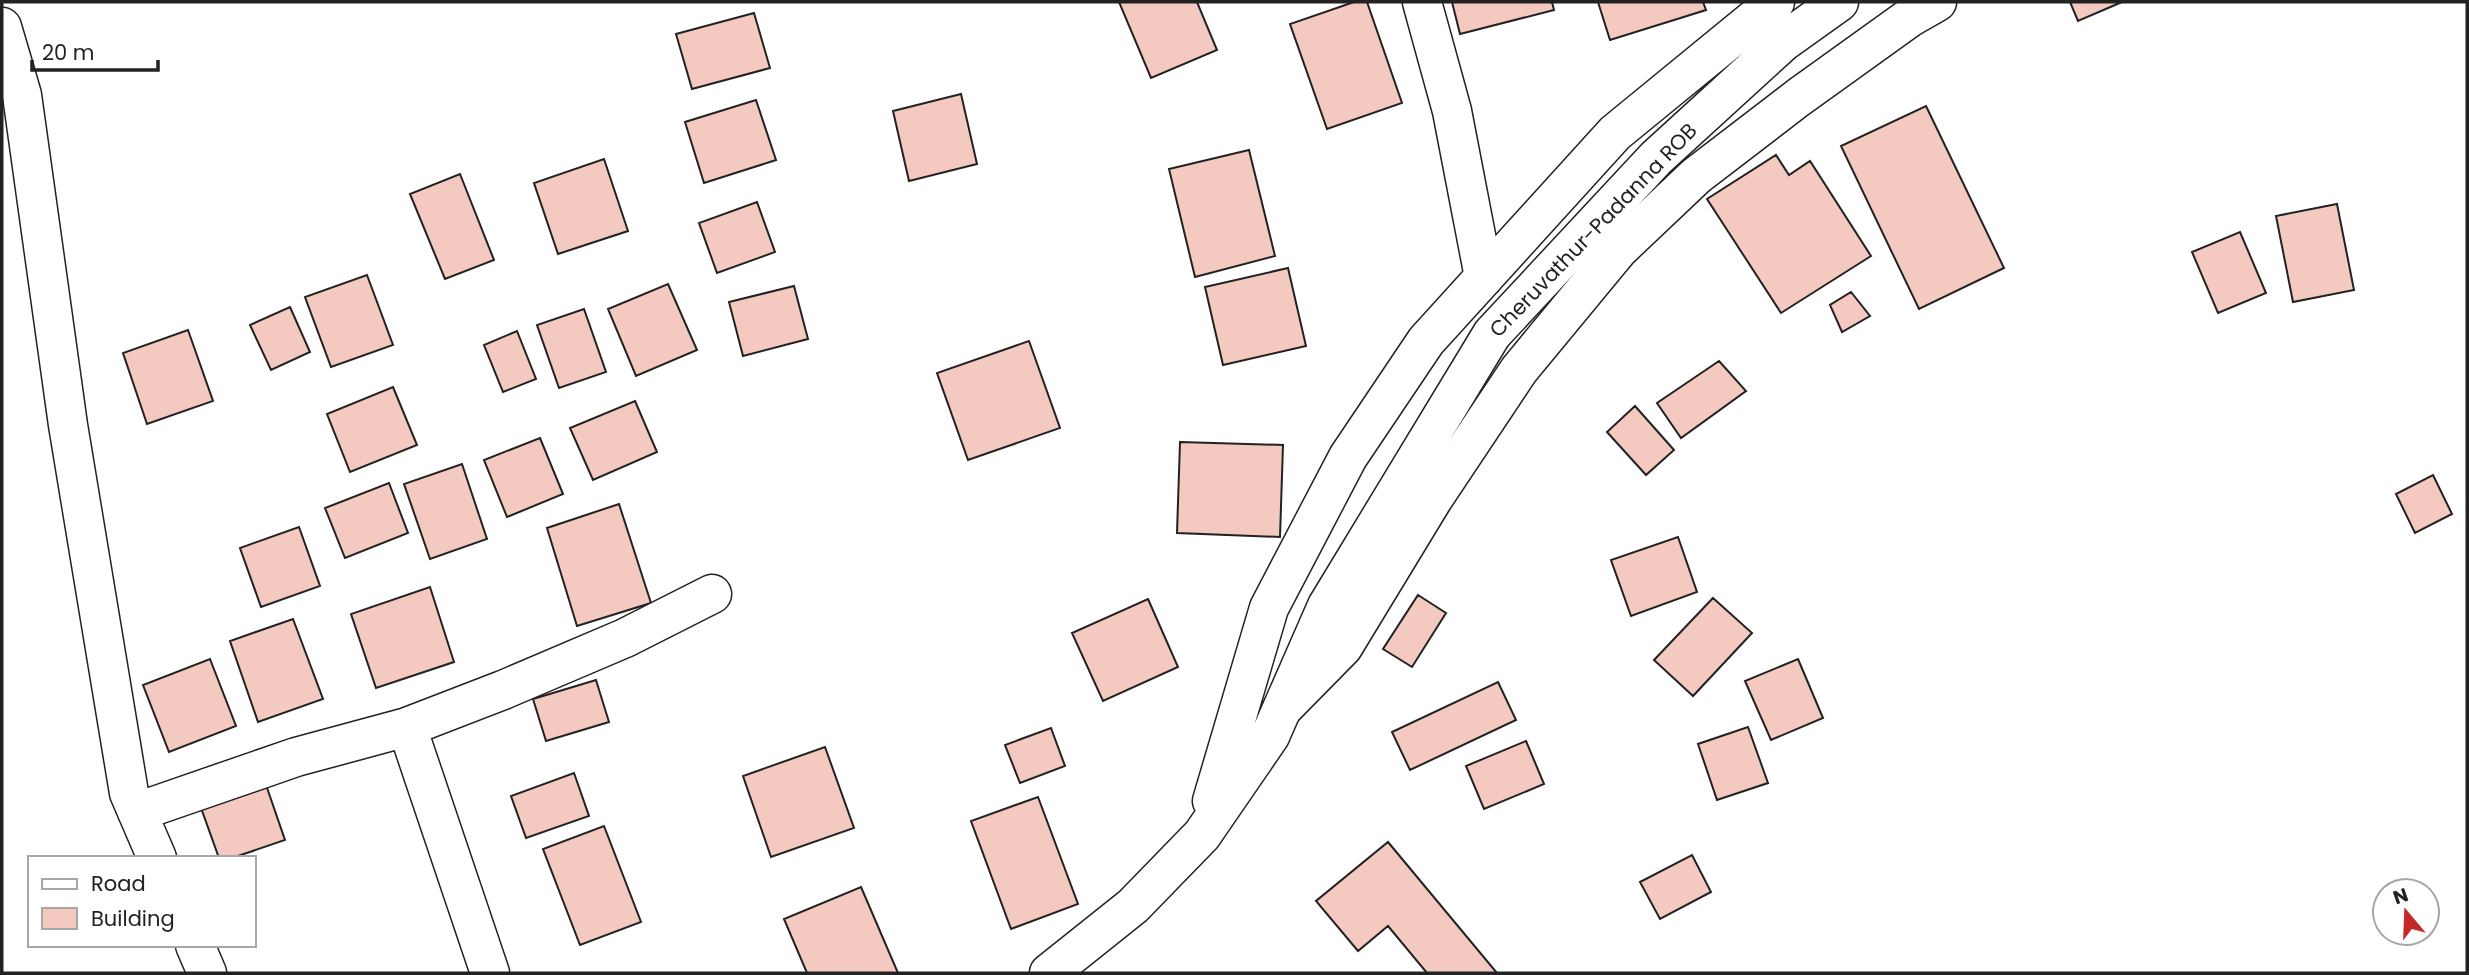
<svg xmlns="http://www.w3.org/2000/svg" width="2469" height="975" font-family="Poppins,sans-serif">
<rect width="100%" height="100%" fill="#fff"/>
<!-- building -->
<path fill="#f3c9c0" stroke="#222" stroke-width="2" d="M 1119,2 L 1197,2 L 1217,50 L 1151,78 Z
M 1354,2 L 1367,2 L 1402,103 L 1327,129 L 1290,24 Z
M 1452,2 L 1552,2 L 1554,10 L 1460,34 Z
M 1598,2 L 1703,2 L 1706,10 L 1610,40 Z
M 2070,2 L 2122,2 L 2078,21 Z
M 754,13 L 770,68 L 692,89 L 676,34 Z
M 961,94 L 977,164 L 909,181 L 893,111 Z
M 756,100 L 776,160 L 704,183 L 685,122 Z
M 1926,106 L 2004,268 L 1919,309 L 1841,146 Z
M 1249,150 L 1275,256 L 1195,277 L 1169,169 Z
M 1776,155 L 1789,175 L 1810,161 L 1871,256 L 1781,313 L 1707,199 Z
M 604,159 L 628,231 L 558,254 L 534,183 Z
M 460,174 L 494,260 L 445,279 L 410,194 Z
M 757,202 L 775,252 L 717,273 L 699,223 Z
M 2337,204 L 2354,290 L 2293,302 L 2276,216 Z
M 2240,232 L 2266,293 L 2218,313 L 2192,252 Z
M 1288,268 L 1306,346 L 1223,365 L 1205,287 Z
M 367,275 L 393,345 L 331,367 L 305,297 Z
M 668,284 L 697,350 L 636,376 L 608,309 Z
M 794,286 L 808,339 L 743,356 L 729,302 Z
M 1851,292 L 1870,316 L 1842,332 L 1830,305 Z
M 290,307 L 310,352 L 271,370 L 250,325 Z
M 584,309 L 606,372 L 559,388 L 537,325 Z
M 188,330 L 213,401 L 147,424 L 123,353 Z
M 517,331 L 536,379 L 503,392 L 484,345 Z
M 1029,341 L 1060,428 L 968,460 L 937,373 Z
M 1719,361 L 1746,391 L 1681,438 L 1657,403 Z
M 393,387 L 417,445 L 350,472 L 327,414 Z
M 635,401 L 657,452 L 593,480 L 570,428 Z
M 1635,406 L 1674,450 L 1646,475 L 1607,432 Z
M 540,438 L 563,494 L 507,517 L 484,460 Z
M 1180,442 L 1283,445 L 1280,537 L 1177,533 Z
M 462,464 L 487,539 L 430,559 L 404,484 Z
M 2433,475 L 2452,514 L 2415,533 L 2396,494 Z
M 389,483 L 408,533 L 345,558 L 325,508 Z
M 619,504 L 651,603 L 577,626 L 547,528 Z
M 299,527 L 320,586 L 261,607 L 240,548 Z
M 1678,537 L 1697,592 L 1631,616 L 1611,560 Z
M 430,587 L 454,662 L 376,688 L 351,614 Z
M 1418,595 L 1446,613 L 1412,667 L 1383,649 Z
M 1713,598 L 1752,633 L 1693,696 L 1654,660 Z
M 1148,599 L 1178,667 L 1103,701 L 1072,633 Z
M 293,619 L 323,699 L 258,722 L 230,641 Z
M 210,659 L 236,726 L 169,752 L 143,685 Z
M 1798,659 L 1823,718 L 1771,740 L 1745,681 Z
M 596,680 L 609,722 L 546,741 L 533,699 Z
M 1498,682 L 1516,720 L 1410,770 L 1392,732 Z
M 1748,727 L 1768,783 L 1717,800 L 1698,744 Z
M 1051,728 L 1065,766 L 1020,783 L 1005,745 Z
M 1526,741 L 1544,784 L 1484,809 L 1466,766 Z
M 825,747 L 854,828 L 771,857 L 743,776 Z
M 574,773 L 589,816 L 526,838 L 511,796 Z
M 265,782 L 285,840 L 232,858 L 219,858 L 200,805 Z
M 1038,797 L 1078,904 L 1011,929 L 971,821 Z
M 604,826 L 641,922 L 580,945 L 543,849 Z
M 1388,842 L 1497,973 L 1427,973 L 1388,926 L 1358,951 L 1316,901 Z
M 1692,855 L 1711,892 L 1660,919 L 1640,882 Z
M 861,887 L 898,973 L 807,973 L 784,919 Z"/>
<g fill="none" stroke-linecap="round" stroke-linejoin="round">
<!-- minor casing -->
<g stroke="#222" stroke-width="41">
<path id="minor" d="M 1422,2 L 1452,111 L 1484,277
M 2,27 L 22,95 L 68,425 L 129,793 L 157,858
M 1283,708 L 1343,647 L 1433,499 L 1519,370 L 1619,249 L 1696,176 L 1799,97 L 1909,18 L 1937,2
M 137,812 L 296,757 L 407,727
M 195,945 L 207,973
M 490,973 L 407,727 L 503,690 L 625,638 L 712,594"/>
</g>
<!-- secondary casing -->
<g stroke="#222" stroke-width="41">
<path id="secondary" d="M 1212,801 L 1269,608 L 1348,457 L 1426,341 L 1615,133 L 1775,2
M 1049,973 L 1133,906 L 1202,835 L 1270,736 L 1327,606 L 1492,334 L 1656,158 L 1783,42 L 1839,2"/>
</g>
<!-- minor -->
<use href="#minor" stroke="#fff" stroke-width="38"/>
<!-- secondary -->
<use href="#secondary" stroke="#fff" stroke-width="38"/>
</g>
<g text-anchor="middle" dominant-baseline="central" stroke-width="5" stroke-linejoin="round" paint-order="stroke">
<!-- street labels -->
<g font-size="21" fill="#222" stroke="#fff">
<text transform="translate(1593 230) rotate(-46)">Cheruvathur-Padanna ROB</text>
</g>
</g>
<!-- border -->
<rect width="2469" height="975" fill="none" stroke="#222222" stroke-width="7"/>
<!-- legend -->
<rect x="28" y="856" width="228" height="91" fill="#ffffff" stroke="#a7a7a7" stroke-width="2"/>
<rect x="42" y="879" width="35" height="10" fill="#ffffff" stroke="#a7a7a7" stroke-width="2"/>
<text x="91" y="891" font-size="21" fill="#222222">Road</text>
<rect x="42" y="908" width="35" height="21" fill="#f3c9c0" stroke="#a7a7a7" stroke-width="2"/>
<text x="91" y="926" font-size="21" fill="#222222">Building</text>
<!-- north arrow -->
<g transform="translate(2406 912) rotate(341)"><circle r="33" fill="#ffffff" stroke="#a7a7a7" stroke-width="2"/>
<path d="M0-5L12 26L0 18L-12 26Z" fill="#c62828"/>
<text y="-10" font-size="19" font-weight="bold" text-anchor="middle" fill="#222222">N</text>
</g>
<!-- scale -->
<path d="M32 60v10h126v-10" fill="none" stroke="#222222" stroke-width="3.5"/>
<text x="42" y="60" font-size="21" fill="#222222" stroke="#ffffff" stroke-width="5" paint-order="stroke">20 m</text>
</svg>
